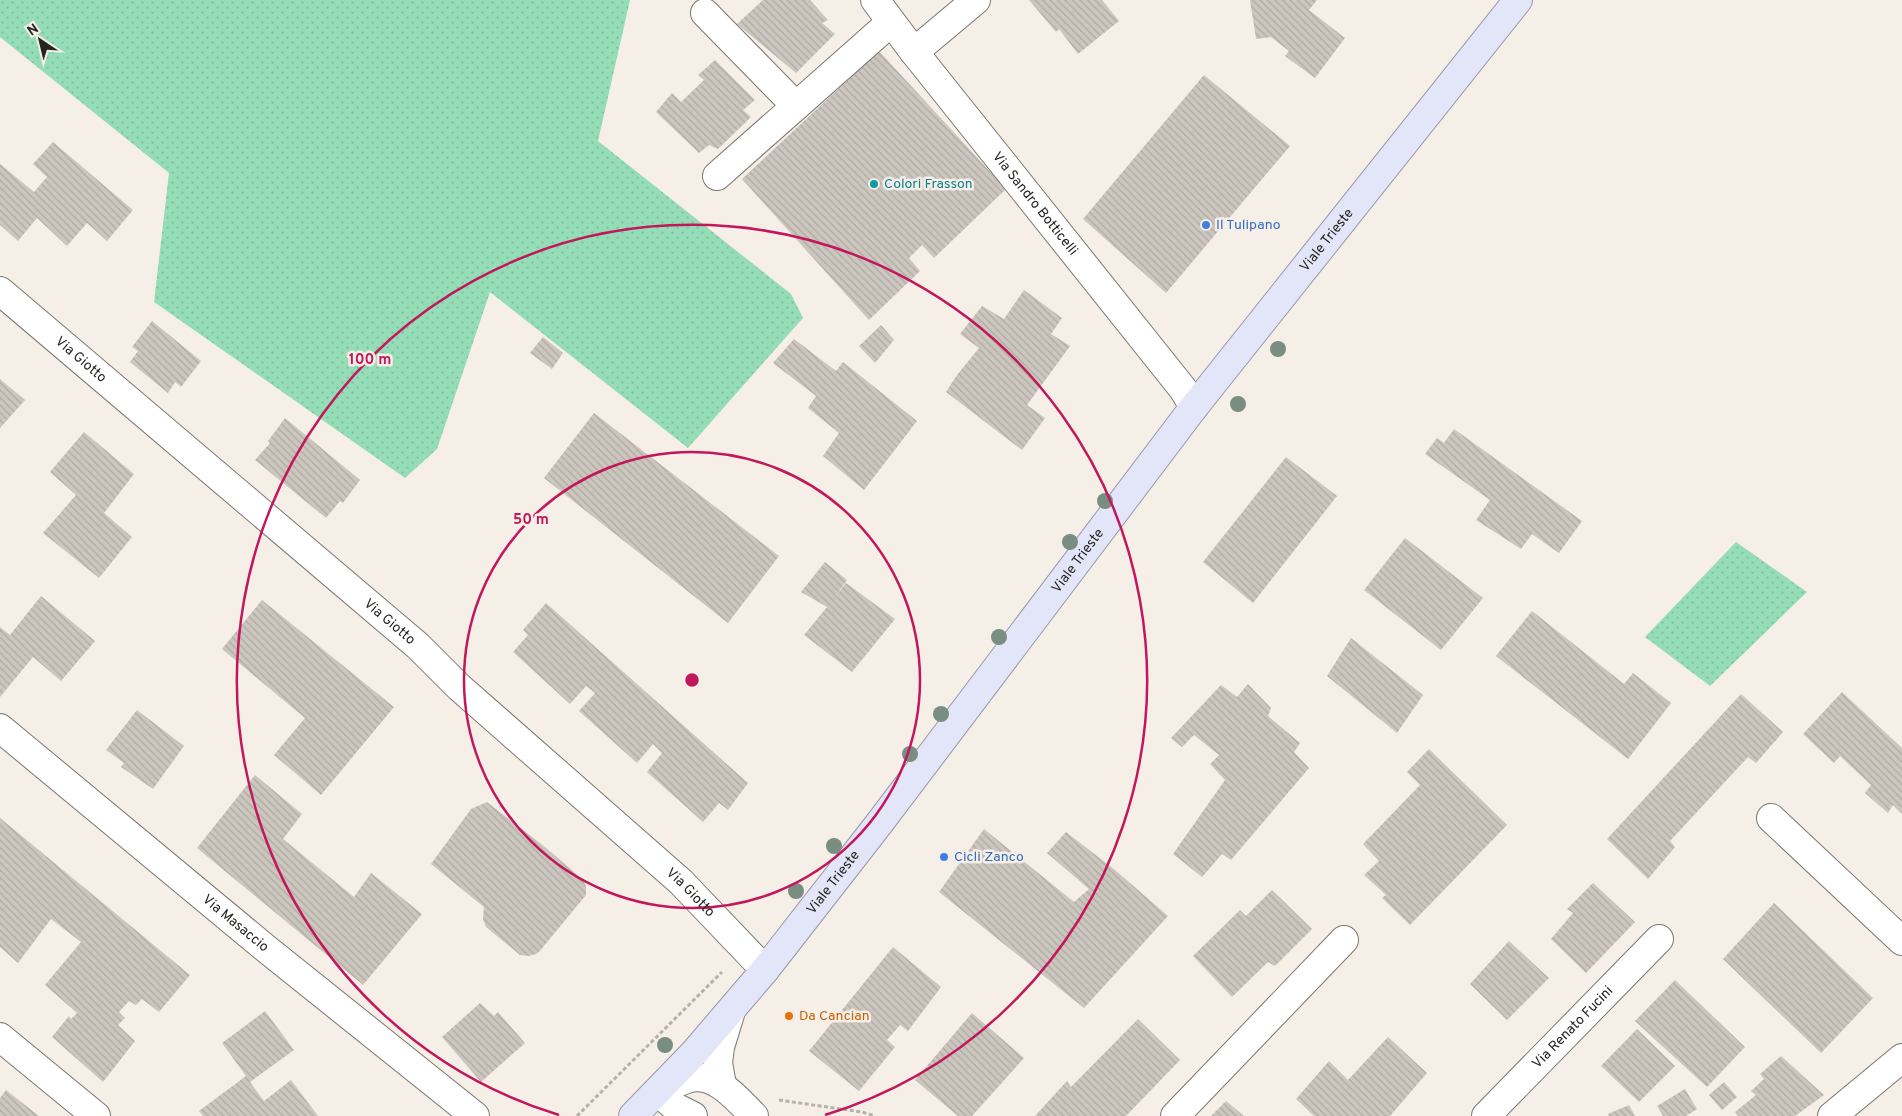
<svg xmlns="http://www.w3.org/2000/svg" width="1902" height="1116" font-family="Overpass,sans-serif">
<defs>
<pattern id="grass-dots" width="8" height="8" patternUnits="userSpaceOnUse" patternTransform="scale(1.25)"><rect width="8" height="8" fill="#95ddb7"/><path d="M2 2h.1M6 6h.1" fill="none" stroke="#80be9d" stroke-width="1.8" stroke-linecap="round"/></pattern>
<pattern id="building-back-hatch" width="6" height="6" patternUnits="userSpaceOnUse" patternTransform="scale(1.25)"><rect width="6" height="6" fill="#cbc6be"/><path d="M-1 5l2 2M0 0l6 6M5-1l2 2" fill="none" stroke="#aeaaa3"/></pattern>
</defs>
<rect width="100%" height="100%" fill="#f5efe8"/>
<!-- grass -->
<path fill="url(#grass-dots)" d="M 0,0 L 630,0 L 598,141 L 791,294 L 803,318 L 688,448 L 490,292 L 437,449 L 405,478 L 154,302 L 169,173 L 0,37 Z
M 1736,542 L 1807,592 L 1710,686 L 1645,637 Z"/>
<!-- building -->
<path fill="url(#building-back-hatch)" d="M 763,0 L 810,0 L 828,20 L 822,23 L 835,34 L 796,73 L 737,24 Z
M 1029,0 L 1102,0 L 1119,21 L 1078,54 L 1059,29 L 1056,32 Z
M 1250,0 L 1317,0 L 1309,10 L 1345,38 L 1315,78 L 1285,56 L 1289,51 L 1271,37 L 1256,39 Z
M 879,51 L 1006,189 L 934,258 L 922,245 L 909,258 L 920,271 L 869,320 L 742,179 Z
M 715,60 L 755,100 L 743,110 L 751,117 L 718,149 L 709,145 L 699,153 L 656,112 L 672,93 L 681,102 L 704,80 L 698,75 Z
M 1204,75 L 1290,146 L 1166,293 L 1083,219 Z
M 53,142 L 133,210 L 107,241 L 87,223 L 67,246 L 37,218 L 18,241 L 0,225 L 0,164 L 34,192 L 47,177 L 33,164 Z
M 1024,290 L 1062,318 L 1051,334 L 1070,346 L 1027,405 L 1045,418 L 1022,450 L 946,392 L 957,375 L 979,348 L 960,334 L 982,306 L 1004,319 Z
M 152,321 L 201,361 L 181,387 L 175,382 L 168,393 L 130,362 L 138,351 L 132,347 Z
M 881,325 L 894,340 L 875,363 L 859,346 Z
M 543,337 L 563,353 L 552,369 L 530,353 Z
M 794,339 L 836,371 L 843,362 L 917,421 L 864,490 L 823,456 L 839,433 L 808,408 L 816,396 L 773,363 Z
M 0,379 L 25,400 L 0,428 Z
M 594,413 L 779,556 L 728,623 L 544,478 Z
M 285,418 L 360,480 L 343,503 L 340,501 L 326,518 L 255,460 L 270,443 L 268,441 Z
M 1454,429 L 1582,521 L 1559,553 L 1532,534 L 1521,549 L 1476,520 L 1490,500 L 1425,454 L 1437,438 L 1444,443 Z
M 84,432 L 134,474 L 104,513 L 132,537 L 99,578 L 43,533 L 76,495 L 50,472 Z
M 1286,457 L 1337,496 L 1253,603 L 1203,562 Z
M 1405,538 L 1483,598 L 1441,650 L 1364,590 Z
M 825,562 L 847,580 L 835,597 L 846,583 L 895,619 L 852,672 L 804,635 L 827,607 L 801,592 Z
M 41,596 L 95,641 L 61,681 L 33,657 L 0,697 L 0,627 L 10,635 Z
M 262,600 L 394,707 L 321,795 L 274,755 L 305,718 L 222,649 Z
M 546,603 L 748,783 L 728,810 L 719,803 L 703,822 L 647,772 L 662,753 L 653,744 L 637,763 L 579,711 L 595,693 L 586,686 L 570,704 L 513,652 L 528,635 L 523,630 Z
M 1532,611 L 1624,684 L 1633,673 L 1671,703 L 1628,759 L 1496,656 Z
M 1351,638 L 1423,695 L 1397,733 L 1327,676 Z
M 1248,684 L 1271,708 L 1268,716 L 1300,743 L 1294,752 L 1309,768 L 1231,860 L 1222,854 L 1202,877 L 1173,854 L 1225,780 L 1210,764 L 1219,755 L 1194,735 L 1182,747 L 1171,738 L 1221,685 L 1237,697 Z
M 1842,692 L 1902,748 L 1902,814 L 1893,805 L 1888,813 L 1865,793 L 1871,785 L 1840,756 L 1834,763 L 1803,734 Z
M 1741,694 L 1783,732 L 1756,763 L 1748,757 L 1670,841 L 1675,847 L 1648,879 L 1607,839 Z
M 137,710 L 184,746 L 153,789 L 121,767 L 124,763 L 106,750 Z
M 1429,749 L 1507,825 L 1410,925 L 1382,898 L 1386,895 L 1364,875 L 1379,861 L 1363,844 L 1420,785 L 1407,772 Z
M 255,775 L 302,814 L 283,839 L 354,897 L 371,873 L 422,914 L 363,985 L 197,848 Z
M 487,802 L 545,847 L 582,879 L 586,886 L 586,895 L 539,952 L 536,954 L 529,956 L 520,955 L 486,927 L 483,919 L 484,907 L 431,864 L 471,809 Z
M 0,818 L 190,975 L 159,1012 L 142,999 L 136,1005 L 129,1001 L 119,1012 L 125,1018 L 118,1025 L 135,1041 L 103,1082 L 52,1037 L 69,1016 L 71,1019 L 77,1013 L 45,985 L 81,942 L 51,919 L 18,963 L 0,947 Z
M 984,829 L 1074,902 L 1089,889 L 1047,853 L 1066,832 L 1115,870 L 1168,916 L 1084,1008 L 939,892 Z
M 1593,883 L 1635,922 L 1586,973 L 1551,939 L 1573,913 L 1567,909 Z
M 1272,890 L 1312,929 L 1275,966 L 1268,962 L 1232,997 L 1193,956 L 1240,910 L 1246,916 Z
M 1774,903 L 1873,998 L 1821,1053 L 1723,959 Z
M 1509,941 L 1549,978 L 1507,1020 L 1470,984 Z
M 893,947 L 941,987 L 908,1031 L 900,1025 L 887,1040 L 895,1047 L 859,1091 L 809,1051 Z
M 1675,980 L 1745,1047 L 1707,1087 L 1635,1021 Z
M 480,1003 L 494,1016 L 498,1012 L 525,1043 L 481,1082 L 442,1037 Z
M 265,1011 L 294,1050 L 250,1082 L 264,1101 L 291,1080 L 318,1116 L 203,1116 L 199,1111 L 246,1076 L 222,1043 Z
M 972,1013 L 1024,1058 L 972,1116 L 958,1116 L 915,1080 Z
M 1138,1019 L 1180,1060 L 1126,1116 L 1035,1116 L 1067,1081 L 1071,1087 Z
M 1637,1029 L 1675,1066 L 1639,1102 L 1601,1066 Z
M 1388,1037 L 1427,1073 L 1390,1116 L 1314,1116 L 1296,1099 L 1329,1061 L 1348,1080 Z
M 1781,1056 L 1824,1095 L 1795,1116 L 1738,1116 L 1735,1112 L 1756,1095 L 1751,1091 L 1764,1079 L 1760,1074 Z
M 1724,1082 L 1737,1097 L 1722,1110 L 1709,1095 Z
M 1685,1089 L 1697,1109 L 1686,1116 L 1663,1116 L 1657,1106 Z
M 6,1090 L 39,1116 L 0,1116 L 0,1098 Z
M 1226,1101 L 1244,1116 L 1211,1116 Z
M 1629,1105 L 1635,1116 L 1609,1116 L 1608,1114 Z"/>
<g fill="none" stroke-linecap="round" stroke-linejoin="round">
<!-- minor casing -->
<g stroke="#7b766f" stroke-width="30">
<g id="minor">
<path id="s1" d="M 875,0 L 914,52 L 1183,389 L 1194,407"/>
<path d="M 705,13 L 796,106"/>
<path d="M 914,52 L 976,0"/>
<path d="M 717,176 L 891,22"/>
<path id="s2" d="M 0,291 L 418,646 L 459,687 L 681,882 L 765,970"/>
<path id="s3" d="M 0,728 L 264,947 L 475,1116"/>
<path d="M 1771,818 L 1902,941"/>
<path d="M 0,1037 L 96,1116"/>
<path d="M 722,1085 L 718,1063 L 720,1047 L 731,1011"/>
<path d="M 693,1116 L 675,1107 L 658,1092 C 668,1087 677,1082 687,1079 C 714,1070 737,1099 754,1116"/>
<path d="M 1175,1116 L 1344,940"/>
<path id="s4" d="M 1486,1116 L 1659,939"/>
<path d="M 1832,1116 L 1902,1058"/>
</g>
</g>
<!-- major casing -->
<g stroke="#9697aa" stroke-width="30">
<g id="major">
<path id="s5" d="M 633,1116 L 694,1053 L 765,970 L 878,825 L 1194,407 L 1518,0"/>
</g>
</g>
<!-- path -->
<path stroke="#b6b1ab" stroke-width="3" stroke-dasharray="4 2.5" stroke-linecap="butt" d="M 779,1100 L 862,1112 L 875,1116
M 577,1116 L 722,972"/>
<!-- minor -->
<use href="#minor" stroke="#fff" stroke-width="28"/>
<!-- major -->
<use href="#major" stroke="#e3e5f8" stroke-width="28"/>
</g>
<!-- trees -->
<g fill="#798d80">
<circle cx="1278" cy="349" r="8"/>
<circle cx="1238" cy="404" r="8"/>
<circle cx="1105" cy="501" r="8"/>
<circle cx="1070" cy="542" r="8"/>
<circle cx="999" cy="637" r="8"/>
<circle cx="941" cy="714" r="8"/>
<circle cx="910" cy="754" r="8"/>
<circle cx="834" cy="846" r="8"/>
<circle cx="796" cy="891" r="8"/>
<circle cx="665" cy="1045" r="8"/>
</g>
<!-- distance rings -->
<g fill="none" stroke="#c2185b" stroke-width="2.5">
<circle cx="692" cy="680" r="228"/>
<path d="M559 1115A455 455 0 1 1 825 1115"/>
</g>
<!-- markers -->
<circle fill="#0f9aa8" stroke="#f5efe8" stroke-width="2" cx="874" cy="184" r="5"/>
<g fill="#3f7fe0" stroke="#f5efe8" stroke-width="2">
<circle cx="1206" cy="225" r="5"/>
<circle cx="944" cy="857" r="5"/>
</g>
<circle fill="#e8710a" stroke="#f5efe8" stroke-width="2" cx="789" cy="1016" r="5"/>
<g text-anchor="middle" dominant-baseline="central" stroke-width="5" stroke-linejoin="round" paint-order="stroke">
<!-- culture labels -->
<g font-size="14" fill="#0d838f" stroke="#f5efe8" text-anchor="start">
<text x="884" y="184">Colori Frasson</text>
</g>
<!-- street labels -->
<g font-size="14" fill="#272522" stroke="#f5efe8">
<text stroke="none"><textPath href="#s1" startOffset="259">Via Sandro Botticelli</textPath></text>
<text stroke="none"><textPath href="#s5" startOffset="1118">Viale Trieste</textPath></text>
<text stroke="none"><textPath href="#s2" startOffset="106">Via Giotto</textPath></text>
<text stroke="none"><textPath href="#s5" startOffset="712">Viale Trieste</textPath></text>
<text stroke="none"><textPath href="#s2" startOffset="511">Via Giotto</textPath></text>
<text stroke="none"><textPath href="#s5" startOffset="308">Viale Trieste</textPath></text>
<text stroke="none"><textPath href="#s2" startOffset="916">Via Giotto</textPath></text>
<text stroke="none"><textPath href="#s3" startOffset="306">Via Masaccio</textPath></text>
<text stroke="none"><textPath href="#s4" startOffset="124">Via Renato Fucini</textPath></text>
</g>
<!-- shop labels -->
<g font-size="14" fill="#366cbe" stroke="#f5efe8" text-anchor="start">
<text x="1216" y="225">Il Tulipano</text>
<text x="954" y="857">Cicli Zanco</text>
</g>
<!-- food labels -->
<g font-size="14" fill="#c56008" stroke="#f5efe8" text-anchor="start">
<text x="799" y="1016">Da Cancian</text>
</g>
</g>
<circle cx="692" cy="680" r="8" fill="#c2185b" stroke="#f5efe8" stroke-width="2.5"/>
<g font-size="15" text-anchor="middle" font-weight="bold" fill="#c2185b" stroke="#f5efe8" stroke-width="5" stroke-linejoin="round" paint-order="stroke">
<text x="370" y="364">100 m</text>
<text x="531" y="524">50 m</text>
</g>
<!-- north arrow -->
<g transform="translate(40 40) rotate(325)" stroke="#f5efe8" stroke-width="4" paint-order="stroke">
<path d="M0-4L9 19L0 12L-9 19Z" fill="#272522"/>
<text y="-8" font-size="14" font-weight="bold" text-anchor="middle" fill="#272522">N</text>
</g>
</svg>
